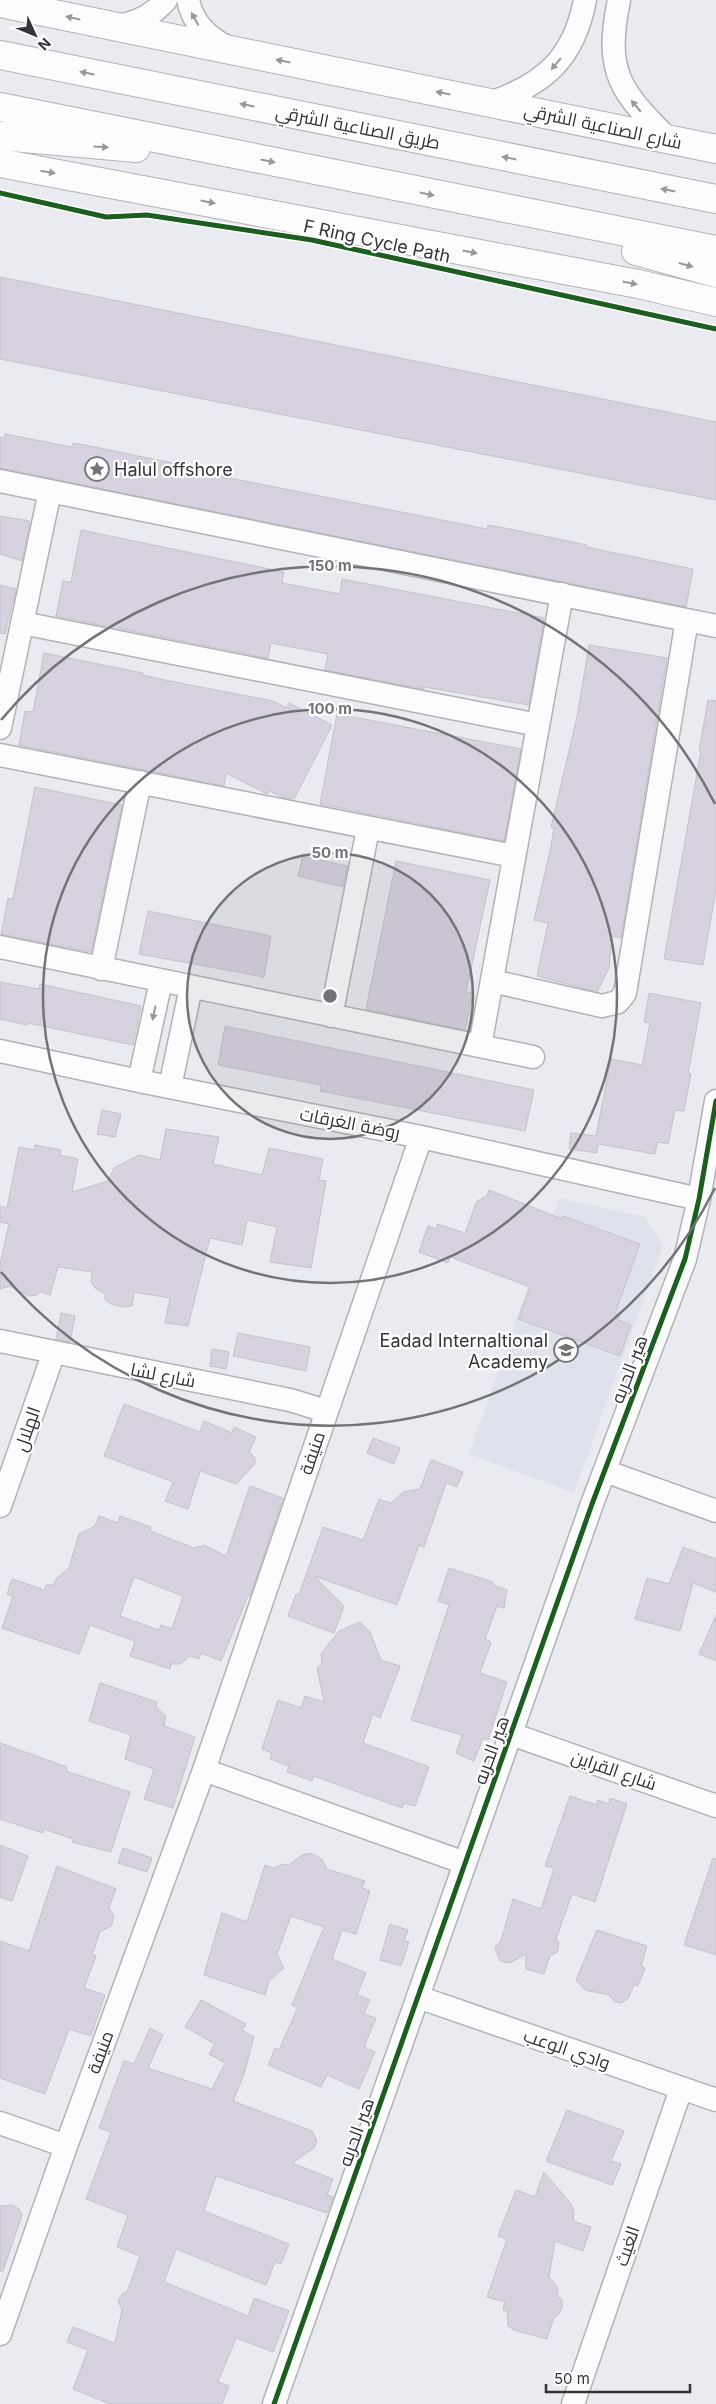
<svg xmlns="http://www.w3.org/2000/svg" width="716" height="2404" font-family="Inter,Cairo,sans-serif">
<rect width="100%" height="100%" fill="#eaebf0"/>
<!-- built -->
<path fill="#dfe1ed" d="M 559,1198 L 645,1217 L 663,1246 L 574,1493 L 469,1454 Z"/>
<!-- building -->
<path fill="#d8d1e0" stroke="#c4c3c7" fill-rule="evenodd" d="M 0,277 L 716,422 L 716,500 L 0,359 Z
M 5,434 L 72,447 L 73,443 L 95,447 L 172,463 L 171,466 L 194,471 L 487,529 L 488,525 L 510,529 L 587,545 L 586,547 L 693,569 L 686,607 L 0,468 L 0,437 L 4,438 Z
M 0,516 L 30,521 L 22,561 L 0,554 Z
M 81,530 L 284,572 L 282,583 L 340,594 L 342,579 L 544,618 L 529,705 L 424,687 L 424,689 L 325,670 L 328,654 L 271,643 L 268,658 L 56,616 L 63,581 L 71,582 Z
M 0,585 L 16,589 L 5,634 L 0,633 Z
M 589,645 L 667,658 L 621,938 L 612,936 L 609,968 L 597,992 L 537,976 L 548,923 L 534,920 L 550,851 L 554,828 L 551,827 L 577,717 Z
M 44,653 L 143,673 L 142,675 L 170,681 L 273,701 L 287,708 L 289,703 L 332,725 L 294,799 L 280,797 L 270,791 L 267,794 L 226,773 L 224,786 L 19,745 L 25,711 L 33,712 Z
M 708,700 L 716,701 L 716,889 L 703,965 L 664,959 L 701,751 L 699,751 Z
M 337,714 L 521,749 L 504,841 L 320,804 Z
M 35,787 L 122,805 L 91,952 L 1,934 L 8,898 L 13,899 Z
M 303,856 L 347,866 L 343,887 L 298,876 Z
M 396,861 L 490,880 L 466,992 L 473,993 L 465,1030 L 366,1009 Z
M 148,911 L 271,936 L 264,977 L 139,954 Z
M 0,982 L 39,989 L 40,984 L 141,1006 L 133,1045 L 28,1023 L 27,1025 L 0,1019 Z
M 649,993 L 701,1003 L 688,1074 L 691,1074 L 684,1111 L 675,1110 L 668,1144 L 657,1142 L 655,1154 L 598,1144 L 597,1153 L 569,1149 L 571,1133 L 596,1136 L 611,1059 L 642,1065 L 650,1023 L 644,1022 Z
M 225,1026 L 534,1090 L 525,1131 L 320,1091 L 321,1085 L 218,1065 Z
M 102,1110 L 121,1114 L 115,1137 L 97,1134 Z
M 166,1129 L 219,1137 L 213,1164 L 262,1175 L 269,1148 L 323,1159 L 319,1180 L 326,1181 L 311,1268 L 270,1262 L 277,1227 L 247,1220 L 242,1245 L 210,1238 L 188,1326 L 165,1323 L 170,1298 L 134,1292 L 132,1306 L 123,1307 L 111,1304 L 105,1300 L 105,1294 L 95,1288 L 91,1282 L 92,1272 L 58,1267 L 50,1295 L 40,1292 L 37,1295 L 29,1296 L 9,1286 L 0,1289 L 0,1264 L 9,1224 L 0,1222 L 0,1206 L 7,1208 L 19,1147 L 34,1150 L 35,1145 L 61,1150 L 60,1155 L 78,1159 L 72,1192 L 108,1181 L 114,1168 L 139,1155 L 160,1160 Z
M 489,1190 L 562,1219 L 563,1216 L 640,1244 L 615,1313 L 620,1315 L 618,1320 L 631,1325 L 620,1356 L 518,1319 L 530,1287 L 450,1257 L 448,1263 L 419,1252 L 428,1226 L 436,1229 L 438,1224 L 465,1233 L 477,1201 L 487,1196 Z
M 61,1313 L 75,1316 L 70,1342 L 56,1339 Z
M 238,1333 L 310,1347 L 306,1371 L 233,1356 Z
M 212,1349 L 229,1352 L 226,1369 L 210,1366 Z
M 124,1404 L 200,1432 L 204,1421 L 232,1433 L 234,1427 L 256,1437 L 249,1452 L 255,1458 L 255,1464 L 236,1484 L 200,1471 L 188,1509 L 165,1501 L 173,1482 L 104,1456 Z
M 373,1438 L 400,1448 L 394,1464 L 367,1453 Z
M 431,1460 L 463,1472 L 457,1487 L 446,1483 L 424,1547 L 419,1545 L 397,1605 L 314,1576 L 344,1606 L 334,1633 L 288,1616 L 296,1594 L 299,1595 L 323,1527 L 363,1540 L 379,1499 L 391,1503 L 403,1492 L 420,1489 Z
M 250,1486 L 283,1498 L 250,1596 L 248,1596 L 221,1661 L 201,1653 L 199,1659 L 190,1656 L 180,1664 L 171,1664 L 170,1669 L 130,1656 L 135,1641 L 90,1625 L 79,1654 L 2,1628 L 13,1596 L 7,1594 L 12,1579 L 45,1590 L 46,1585 L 53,1585 L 57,1578 L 69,1568 L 79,1534 L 95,1526 L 99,1516 L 118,1523 L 120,1516 L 151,1527 L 150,1531 L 194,1548 L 204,1545 L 226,1556 ZM 134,1577 L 183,1596 L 172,1629 L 161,1625 L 159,1630 L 120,1616 Z
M 683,1547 L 716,1559 L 716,1592 L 693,1583 L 680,1631 L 635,1619 L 647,1578 L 669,1584 Z
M 449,1568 L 493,1582 L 493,1585 L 507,1590 L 504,1608 L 497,1606 L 485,1639 L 491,1642 L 480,1673 L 507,1682 L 488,1740 L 483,1738 L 474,1761 L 456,1753 L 462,1735 L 411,1720 L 449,1605 L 438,1601 Z
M 716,1615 L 716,1661 L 699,1654 Z
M 360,1622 L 370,1632 L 381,1660 L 400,1666 L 380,1718 L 373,1714 L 363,1743 L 429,1767 L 415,1806 L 404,1803 L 402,1808 L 314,1776 L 312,1781 L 287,1772 L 289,1766 L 270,1759 L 272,1753 L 262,1749 L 278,1700 L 301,1708 L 305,1696 L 324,1702 L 317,1668 L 322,1664 L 321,1654 L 339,1631 Z
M 100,1683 L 157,1702 L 156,1707 L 166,1716 L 164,1726 L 195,1737 L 173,1808 L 144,1799 L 154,1769 L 125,1759 L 131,1735 L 89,1721 Z
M 0,1743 L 67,1767 L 66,1771 L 130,1792 L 111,1852 L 72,1842 L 73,1839 L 44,1829 L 43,1833 L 0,1819 Z
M 570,1796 L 597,1805 L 598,1800 L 609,1804 L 610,1798 L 627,1804 L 595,1902 L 572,1894 L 556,1939 L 559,1943 L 557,1952 L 550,1956 L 544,1974 L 526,1969 L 526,1954 L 510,1963 L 500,1961 L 495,1948 L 501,1940 L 513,1899 L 541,1909 L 554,1868 L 545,1866 Z
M 0,1845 L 28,1856 L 12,1901 L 0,1897 Z
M 123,1848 L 152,1858 L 147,1872 L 118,1863 Z
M 310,1853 L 322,1859 L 327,1869 L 365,1881 L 362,1888 L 370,1891 L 356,1934 L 342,1930 L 332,1959 L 366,1973 L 357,1995 L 370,2000 L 364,2014 L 376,2018 L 364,2047 L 375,2052 L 359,2089 L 327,2075 L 321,2087 L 268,2065 L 275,2048 L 279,2050 L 298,2007 L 292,2005 L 324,1927 L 291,1916 L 277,1954 L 284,1968 L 269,1981 L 265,1995 L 204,1975 L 222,1913 L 247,1922 L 265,1865 L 273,1868 L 284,1864 L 289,1865 L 302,1855 Z
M 713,1858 L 716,1859 L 716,1955 L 684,1945 Z
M 57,1866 L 116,1889 L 109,1907 L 114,1917 L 111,1926 L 100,1932 L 92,1955 L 96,1956 L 84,1988 L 105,1995 L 91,2036 L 69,2029 L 45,2094 L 0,2078 L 0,1941 L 29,1951 Z
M 390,1924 L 408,1930 L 404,1941 L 409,1942 L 401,1966 L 380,1960 Z
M 597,1930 L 647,1946 L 641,1966 L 645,1968 L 638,1986 L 634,1985 L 628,1999 L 621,2003 L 615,2002 L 609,1995 L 585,1990 L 576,1980 Z
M 201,2000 L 246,2024 L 242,2030 L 254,2037 L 244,2074 L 233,2101 L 312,2131 L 317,2141 L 314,2148 L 292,2163 L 333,2179 L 327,2195 L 333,2197 L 327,2213 L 216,2176 L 204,2211 L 289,2244 L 281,2264 L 275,2262 L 266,2285 L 176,2249 L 164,2282 L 248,2316 L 254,2298 L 289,2311 L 273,2352 L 236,2338 L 218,2382 L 229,2386 L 222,2404 L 110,2404 L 73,2389 L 88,2350 L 67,2342 L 73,2327 L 115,2343 L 122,2310 L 118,2301 L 122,2294 L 127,2292 L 140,2256 L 117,2247 L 128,2215 L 86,2199 L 111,2132 L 99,2128 L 124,2061 L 134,2064 L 150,2028 L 163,2035 L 148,2068 L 212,2089 L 225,2063 L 209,2054 L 215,2044 L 185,2027 Z
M 567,2110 L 624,2131 L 611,2161 L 621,2164 L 612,2185 L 546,2161 Z
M 544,2172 L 571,2204 L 574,2212 L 573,2221 L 591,2227 L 583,2251 L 555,2241 L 549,2277 L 558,2288 L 557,2297 L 562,2299 L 562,2308 L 558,2315 L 554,2317 L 547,2339 L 514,2330 L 508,2326 L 507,2311 L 503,2310 L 505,2302 L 487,2297 L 507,2239 L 498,2236 L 516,2190 L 535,2197 Z
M 12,2205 L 19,2209 L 22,2215 L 3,2271 L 0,2271 L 0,2206 Z"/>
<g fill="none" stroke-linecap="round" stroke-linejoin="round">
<!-- street casing -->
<g stroke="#b1b2b6" stroke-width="25">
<path id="street" d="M 188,0 C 193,23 206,36 227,47
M 619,0 C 604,73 620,91 670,141
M 115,26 C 136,24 152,16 166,0
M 490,103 C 545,84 574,58 585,0
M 0,481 L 716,626
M 22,623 L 538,725
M 0,728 L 50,491
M 0,755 L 514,856
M 0,947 L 533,1057
M 101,969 L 140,782
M 492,981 L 602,1006 L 618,1002 L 625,993 L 687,620
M 331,1016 L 368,829
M 480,1046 L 562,594
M 0,1051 L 139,1081 L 421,1137 L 699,1199
M 139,1081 L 161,981
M 170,1087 L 191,987
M 0,1341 L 290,1400 L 326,1411
M 605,1471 L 716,1511
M 0,1506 L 54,1352
M 511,1734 L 716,1806
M 204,1770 L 465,1863
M 418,1997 L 716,2100
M 0,2123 L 66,2146
M 0,2334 L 66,2146 L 204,1770 L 421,1137
M 274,2404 L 592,1504 L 685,1259 L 699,1199 L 716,1101
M 573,2404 L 681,2089"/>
</g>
<!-- primary casing -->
<g stroke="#b1b2b6" stroke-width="30">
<path id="primary" d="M 0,3 L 716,149
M 0,163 L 638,284 L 716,302"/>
</g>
<!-- highway casing -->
<g stroke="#b1b2b6" stroke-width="30">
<path id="highway" d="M 0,55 L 716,199
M 0,107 L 716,250
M 0,136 L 136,148
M 636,251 L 716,273"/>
</g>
<!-- street -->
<use href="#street" stroke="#fcfcfd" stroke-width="22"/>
<!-- primary -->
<use href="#primary" stroke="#fcfcfd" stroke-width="28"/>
<!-- highway -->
<use href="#highway" stroke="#fcfcfd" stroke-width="28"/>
<!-- cycleway casing -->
<g stroke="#fff" stroke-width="8">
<path id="cycleway" d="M 0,193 L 106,217 L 147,215 L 312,240 L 716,329
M 274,2404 L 592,1504 L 685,1259 L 699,1199 L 716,1101"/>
</g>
<!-- cycleway -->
<use href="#cycleway" stroke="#1b5e20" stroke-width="5"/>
</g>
<!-- one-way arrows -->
<defs><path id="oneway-solid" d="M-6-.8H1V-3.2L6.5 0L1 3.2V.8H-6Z" transform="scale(1.25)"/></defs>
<g fill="#98989a">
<use href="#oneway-solid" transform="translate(73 18) rotate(-168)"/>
<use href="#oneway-solid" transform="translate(195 19) rotate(-119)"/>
<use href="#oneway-solid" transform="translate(283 61) rotate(-169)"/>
<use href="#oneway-solid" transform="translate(556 64) rotate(130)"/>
<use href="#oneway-solid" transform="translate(87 73) rotate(-169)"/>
<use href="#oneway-solid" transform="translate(443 93) rotate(-169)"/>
<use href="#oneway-solid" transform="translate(247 105) rotate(-169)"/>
<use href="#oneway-solid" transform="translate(636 106) rotate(-130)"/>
<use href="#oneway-solid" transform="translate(101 147) rotate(3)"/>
<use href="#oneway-solid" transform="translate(509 158) rotate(-169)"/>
<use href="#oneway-solid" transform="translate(268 161) rotate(12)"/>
<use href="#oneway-solid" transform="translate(48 172) rotate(10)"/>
<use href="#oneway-solid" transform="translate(668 190) rotate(-169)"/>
<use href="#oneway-solid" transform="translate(427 194) rotate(12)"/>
<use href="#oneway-solid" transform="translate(208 202) rotate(11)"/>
<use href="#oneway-solid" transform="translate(470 252) rotate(11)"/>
<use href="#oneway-solid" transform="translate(686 265) rotate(15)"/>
<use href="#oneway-solid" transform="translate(630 283) rotate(11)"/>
<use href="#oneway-solid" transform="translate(154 1013) rotate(102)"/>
</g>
<!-- distance rings -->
<circle cx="330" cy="996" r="143" fill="#737478" fill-opacity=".12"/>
<g fill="none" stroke="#737478" stroke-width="2.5">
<circle cx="330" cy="996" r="143"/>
<circle cx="330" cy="996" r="287"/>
<path d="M715 1188A430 430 0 0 1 1 1272M1 720A430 430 0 0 1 715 804"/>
</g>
<!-- icons -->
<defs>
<g id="sight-ring" transform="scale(1.25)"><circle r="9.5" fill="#fff" stroke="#737478" stroke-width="1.5"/><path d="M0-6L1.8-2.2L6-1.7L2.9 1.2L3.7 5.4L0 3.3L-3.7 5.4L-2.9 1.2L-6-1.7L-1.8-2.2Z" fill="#737478"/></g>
<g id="school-ring" transform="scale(1.25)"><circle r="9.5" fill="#fff" stroke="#737478" stroke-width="1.5"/><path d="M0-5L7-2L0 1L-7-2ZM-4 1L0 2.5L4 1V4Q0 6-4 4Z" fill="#737478"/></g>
</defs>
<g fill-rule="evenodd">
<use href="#sight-ring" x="97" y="469"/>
<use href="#school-ring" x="566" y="1350"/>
</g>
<g text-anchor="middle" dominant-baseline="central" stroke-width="4.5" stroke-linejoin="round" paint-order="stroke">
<!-- street labels -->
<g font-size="18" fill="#333438" stroke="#fff">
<text transform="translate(603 126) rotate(12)">شارع الصناعية الشرقي</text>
<text transform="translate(358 127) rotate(11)">طريق الصناعية الشرقي</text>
<text transform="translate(377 241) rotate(12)">F Ring Cycle Path</text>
<text transform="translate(350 1123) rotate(11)">روضة الغرقات</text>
<text transform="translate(629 1369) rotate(-69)">هير الحربه</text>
<text transform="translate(163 1375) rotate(11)">شارع لشا</text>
<text transform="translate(27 1429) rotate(-71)">الهلال</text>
<text transform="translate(312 1453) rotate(-71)">منيفة</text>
<text transform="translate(491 1750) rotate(-70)">هير الحربه</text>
<text transform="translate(614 1770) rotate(19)">شارع القراين</text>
<text transform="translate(567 2049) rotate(19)">وادي الوعب</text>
<text transform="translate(100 2052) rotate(-70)">منيفة</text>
<text transform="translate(356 2132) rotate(-70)">هير الحربه</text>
<text transform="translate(627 2246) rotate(-71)">الغيث</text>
</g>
<!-- poi labels -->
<g font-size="18" fill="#333438" stroke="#fff" text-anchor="start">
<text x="114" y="469">Halul offshore</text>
<text x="548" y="1340" text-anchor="end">Eadad Internaltional<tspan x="548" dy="21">Academy</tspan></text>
</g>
</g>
<circle cx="330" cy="996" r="8" fill="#737478" stroke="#fff" stroke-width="2.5"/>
<g font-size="15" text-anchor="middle" font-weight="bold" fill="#737478" stroke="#fff" stroke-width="4.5" stroke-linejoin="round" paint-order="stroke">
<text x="330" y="571">150 m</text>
<text x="330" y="714">100 m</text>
<text x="330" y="858">50 m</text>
</g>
<!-- north arrow -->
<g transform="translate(35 35) rotate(134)" stroke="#ffffff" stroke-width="4" paint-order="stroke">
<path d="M0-4L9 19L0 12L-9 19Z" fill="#333438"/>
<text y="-8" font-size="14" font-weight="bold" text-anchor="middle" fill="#333438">N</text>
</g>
<!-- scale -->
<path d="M546 2384v8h144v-8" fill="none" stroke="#333438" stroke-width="2.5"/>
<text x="554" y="2384" font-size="15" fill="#333438" stroke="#ffffff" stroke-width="4" paint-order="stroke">50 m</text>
</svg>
